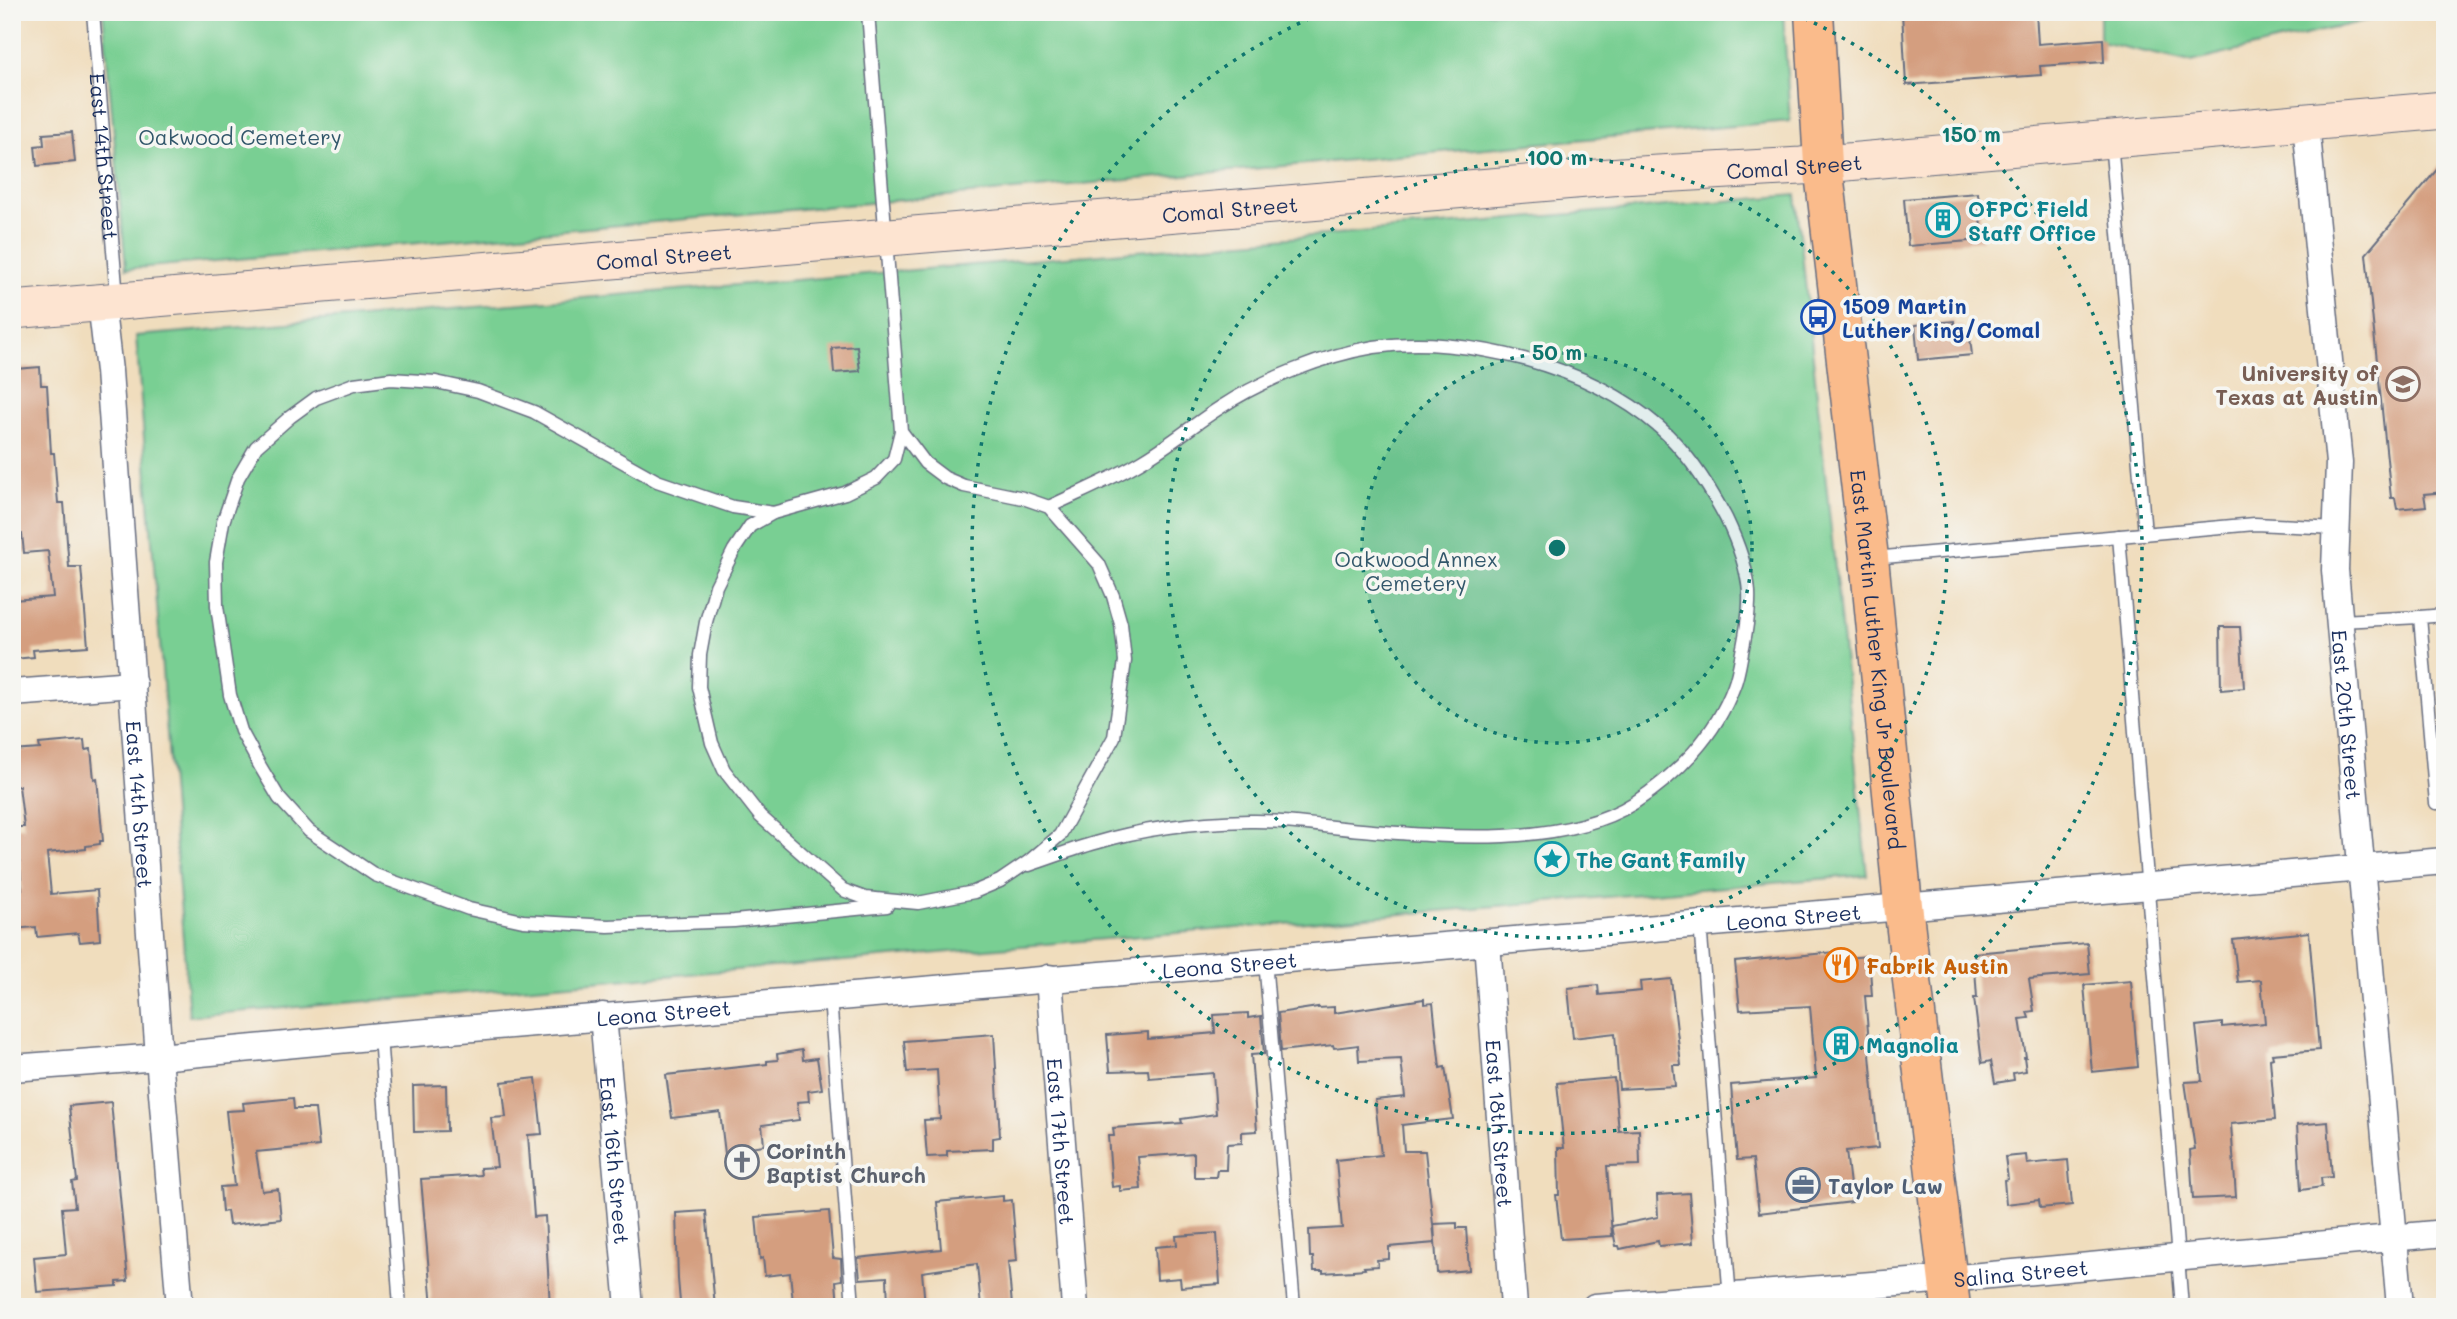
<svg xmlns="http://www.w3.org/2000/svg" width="2457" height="1319" font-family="Mali,sans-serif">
<rect width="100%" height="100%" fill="#f6f6f2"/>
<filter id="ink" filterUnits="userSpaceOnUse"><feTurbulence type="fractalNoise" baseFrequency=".0143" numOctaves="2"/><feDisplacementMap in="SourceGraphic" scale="14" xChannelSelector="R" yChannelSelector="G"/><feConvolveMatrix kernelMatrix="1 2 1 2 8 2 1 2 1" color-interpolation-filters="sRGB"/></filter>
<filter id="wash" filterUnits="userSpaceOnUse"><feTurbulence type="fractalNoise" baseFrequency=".00686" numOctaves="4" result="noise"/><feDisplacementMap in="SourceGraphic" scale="28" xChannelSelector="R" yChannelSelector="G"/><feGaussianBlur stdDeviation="1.57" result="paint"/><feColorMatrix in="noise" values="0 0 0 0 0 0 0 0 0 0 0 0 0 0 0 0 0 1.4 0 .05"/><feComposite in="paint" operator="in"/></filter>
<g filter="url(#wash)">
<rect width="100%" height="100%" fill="#f0ddbd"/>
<!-- green -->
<path fill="#79cf93" stroke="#4a7f78" stroke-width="2" d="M 103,12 L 1783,12 L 1790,121 L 126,269 Z
M 2100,12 L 2402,12 L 2191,62 L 2100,42 Z
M 1796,195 L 1867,875 L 189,1016 L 136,336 Z"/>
<g id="blocks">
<!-- building -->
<path fill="#d49e7f" d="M 1902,12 L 2036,12 L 2038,44 L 2103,39 L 2104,62 L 2040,66 L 2041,75 L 1906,85 Z
M 72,132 L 75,162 L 37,166 L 35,146 L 44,145 L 43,134 Z
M 2445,160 L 2445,492 L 2424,494 L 2426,506 L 2397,509 L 2395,498 L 2391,498 L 2366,254 Z
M 1978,193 L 1982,240 L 1908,246 L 1904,199 Z
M 1954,321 L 1954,327 L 1962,326 L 1962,331 L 1969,330 L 1972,355 L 1918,360 L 1915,325 Z
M 857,346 L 860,371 L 834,373 L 832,348 Z
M 40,367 L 41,385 L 47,385 L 51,453 L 54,453 L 58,503 L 64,503 L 69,567 L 81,567 L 88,646 L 33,650 L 34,657 L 14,659 L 12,600 L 53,597 L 48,551 L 24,553 L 22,534 L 12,535 L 12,378 L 16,377 L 16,369 Z
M 2220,627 L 2240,627 L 2244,688 L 2221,690 Z
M 84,740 L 85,750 L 91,749 L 94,779 L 97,778 L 103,841 L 100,841 L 100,844 L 86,846 L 86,849 L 47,853 L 51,894 L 97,890 L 100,940 L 80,942 L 78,933 L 37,937 L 36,927 L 12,929 L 12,890 L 22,889 L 16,827 L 24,827 L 19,786 L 14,787 L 12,751 L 40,749 L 39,744 Z
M 2309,932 L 2319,1050 L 2272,1054 L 2273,1058 L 2270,1059 L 2275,1120 L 2231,1124 L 2236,1197 L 2193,1199 L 2190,1150 L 2195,1149 L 2185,1082 L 2202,1081 L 2196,1026 L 2222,1023 L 2222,1027 L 2265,1023 L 2261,980 L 2238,982 L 2233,940 Z
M 2087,943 L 2090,974 L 2029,979 L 2034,1011 L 2027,1012 L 2029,1018 L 2020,1019 L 2026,1057 L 2024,1057 L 2026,1071 L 2013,1073 L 2014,1080 L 1995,1083 L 1991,1061 L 1982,1063 L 1974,998 L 1977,998 L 1974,953 Z
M 1845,951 L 1845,958 L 1869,956 L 1872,996 L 1865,996 L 1878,1148 L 1846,1151 L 1852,1202 L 1759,1213 L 1753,1159 L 1737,1160 L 1731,1085 L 1816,1078 L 1810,1006 L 1740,1010 L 1735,962 Z
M 1671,979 L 1681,1065 L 1673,1065 L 1675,1086 L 1619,1089 L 1615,1033 L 1573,1038 L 1568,988 L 1598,985 L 1599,995 L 1641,991 L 1640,982 Z
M 2131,981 L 2138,1067 L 2092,1072 L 2084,985 Z
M 1424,999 L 1424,1004 L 1433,1003 L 1440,1068 L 1445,1067 L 1453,1119 L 1402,1125 L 1404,1151 L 1425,1151 L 1435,1243 L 1389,1247 L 1389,1259 L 1377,1260 L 1378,1266 L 1364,1267 L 1365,1269 L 1353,1270 L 1353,1271 L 1323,1273 L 1323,1271 L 1314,1271 L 1313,1257 L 1310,1257 L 1309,1230 L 1342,1228 L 1336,1160 L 1381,1155 L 1375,1100 L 1405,1097 L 1401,1059 L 1359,1061 L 1358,1045 L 1334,1048 L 1333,1045 L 1281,1051 L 1278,1013 L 1318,1007 L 1318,1008 L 1334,1007 L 1334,1013 Z
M 1248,1013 L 1248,1018 L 1261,1016 L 1264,1054 L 1251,1055 L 1257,1131 L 1242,1132 L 1242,1143 L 1227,1144 L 1226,1170 L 1217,1170 L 1216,1177 L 1194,1177 L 1194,1153 L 1138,1157 L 1141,1189 L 1120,1191 L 1120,1186 L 1112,1187 L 1108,1136 L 1114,1136 L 1113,1128 L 1182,1123 L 1181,1119 L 1216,1114 L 1213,1073 L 1149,1078 L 1148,1070 L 1110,1071 L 1107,1035 L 1148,1032 L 1148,1039 L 1215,1033 L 1214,1015 Z
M 994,1034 L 1000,1137 L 993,1138 L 993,1149 L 947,1151 L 947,1156 L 927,1157 L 924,1120 L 940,1119 L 937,1070 L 907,1072 L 904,1041 Z
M 802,1050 L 803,1060 L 817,1058 L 822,1089 L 808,1091 L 809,1101 L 797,1102 L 799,1120 L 762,1125 L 764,1145 L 749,1147 L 750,1160 L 726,1162 L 720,1112 L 672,1118 L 666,1075 L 767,1064 L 767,1061 L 778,1060 L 777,1054 Z
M 536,1078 L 542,1134 L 528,1135 L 534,1217 L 545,1216 L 550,1307 L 432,1307 L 421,1179 L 481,1175 L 480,1168 L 497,1167 L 491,1118 L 506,1117 L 502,1082 Z
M 1614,1078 L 1619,1131 L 1639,1130 L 1640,1165 L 1607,1166 L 1612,1236 L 1561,1239 L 1556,1195 L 1559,1195 L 1558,1148 L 1564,1148 L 1557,1083 Z
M 446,1085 L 447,1131 L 414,1132 L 413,1086 Z
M 293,1098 L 294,1109 L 315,1109 L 319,1146 L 256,1152 L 262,1191 L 278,1189 L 281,1219 L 229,1225 L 227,1211 L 222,1212 L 220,1187 L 234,1186 L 226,1111 L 244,1110 L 243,1103 Z
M 111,1102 L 128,1281 L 117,1282 L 117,1286 L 37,1292 L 34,1257 L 66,1254 L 62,1208 L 75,1207 L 72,1182 L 77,1181 L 69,1106 Z
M 2328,1122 L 2332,1177 L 2321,1178 L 2322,1187 L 2301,1190 L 2297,1125 Z
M 2026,1155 L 2027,1164 L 2068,1160 L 2072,1205 L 2040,1208 L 2039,1200 L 2006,1204 L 2004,1180 L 2008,1179 L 2005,1157 Z
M 1689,1193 L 1693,1243 L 1659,1246 L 1658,1241 L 1620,1249 L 1619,1246 L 1616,1246 L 1612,1226 L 1658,1217 L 1657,1195 Z
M 1003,1196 L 1003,1201 L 1012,1200 L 1017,1261 L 1008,1262 L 1012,1305 L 981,1307 L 977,1264 L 922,1272 L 925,1305 L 888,1307 L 887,1277 L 860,1279 L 858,1258 L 941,1249 L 937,1202 Z
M 706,1211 L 715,1307 L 683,1307 L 683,1302 L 680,1302 L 678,1279 L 676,1213 Z
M 829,1211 L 833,1258 L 841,1259 L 842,1280 L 836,1281 L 838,1307 L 796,1307 L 795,1302 L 793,1302 L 790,1273 L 765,1276 L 763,1258 L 760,1259 L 756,1217 Z
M 1457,1223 L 1457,1228 L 1466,1228 L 1469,1270 L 1437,1273 L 1434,1224 Z
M 1217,1233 L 1220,1284 L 1181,1287 L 1180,1278 L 1157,1280 L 1155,1247 L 1177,1245 L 1176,1236 Z"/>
</g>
</g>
<g filter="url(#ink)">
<use href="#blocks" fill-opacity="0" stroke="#666c7f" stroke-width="2"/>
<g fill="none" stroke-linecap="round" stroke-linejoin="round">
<!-- lane casing -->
<g stroke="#666c7f" stroke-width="15">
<g id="lane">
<path id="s1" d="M 93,12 L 117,298"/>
<path d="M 868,12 L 901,431 L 894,459 L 876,478 L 845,493 L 773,513 L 750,526 L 734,550 L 716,586 L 706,622 L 700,655 L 699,687 L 712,743 L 724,770 L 760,816 L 843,890 L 865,898 L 918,903 L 974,892 L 1000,881 L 1028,862 L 1060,835 L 1114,737 L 1125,661 L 1121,624 L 1113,596 L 1099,564 L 1049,507 L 1023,498 L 964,486 L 945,478 L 925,463 L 901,431"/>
<path d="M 2111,141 L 2145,534"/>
<path d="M 773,513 L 733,507 L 657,481 L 534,412 L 478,391 L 436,382 L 391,379 L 354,384 L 316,398 L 290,417 L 256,447 L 238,478 L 223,522 L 216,562 L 217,606 L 230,695 L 241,731 L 260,766 L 279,798 L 309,831 L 375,875 L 469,909 L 523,921 L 608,926 L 734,921 L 887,906"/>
<path d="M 2119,536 L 2182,1307"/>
<path d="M 1873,558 L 2255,524 L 2337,528"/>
<path d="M 2445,615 L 2420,617 L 2436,803 L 2445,803"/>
<path d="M 2340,621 L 2420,617"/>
<path d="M 1029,865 C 1051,858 1073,849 1095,843 C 1144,828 1198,822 1249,821 C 1287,820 1325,827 1362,830 C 1443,837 1563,848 1634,803 C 1677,775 1716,735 1734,686 C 1738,676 1740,663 1742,652 C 1746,633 1750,611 1749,592 C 1747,566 1737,541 1726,518 C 1709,486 1687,451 1659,427 C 1589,366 1466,334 1374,347 C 1325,355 1262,380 1221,407 C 1194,424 1170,445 1142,461 C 1112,479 1080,492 1049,507"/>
<path d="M 1700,923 L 1730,1299"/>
<path d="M 1265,960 L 1294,1307"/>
<path d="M 830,997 L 853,1307"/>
<path d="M 380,1036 L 400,1307"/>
</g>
</g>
<!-- street casing -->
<g stroke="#666c7f" stroke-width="29">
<g id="street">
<path id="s2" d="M 2306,124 L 2339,463 L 2335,570 L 2400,1307"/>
<path id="s3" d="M 101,302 L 109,371 L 159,1057 L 180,1307"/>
<path d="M 12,693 L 133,684"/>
<path id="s4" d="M 1487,942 L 1514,1307"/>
<path id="s5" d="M 1049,978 L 1075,1307"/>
<path id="s6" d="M 603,1016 L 629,1307"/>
<path id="s7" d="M 12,1068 L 159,1057 L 380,1036 L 2445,861"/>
<path id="s8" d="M 1595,1307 L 1948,1279 L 2445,1233"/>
</g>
</g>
<!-- secondary casing -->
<g stroke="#666c7f" stroke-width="39">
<g id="secondary">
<path id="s9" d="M 12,310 L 1622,176 L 1801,166 L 2445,110"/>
</g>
</g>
<!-- primary casing -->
<g stroke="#666c7f" stroke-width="41">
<g id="primary">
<path id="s10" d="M 1814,12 L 1823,164 L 1869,558 L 1903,905 L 1951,1307"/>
</g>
</g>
<!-- lane -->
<use href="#lane" stroke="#fff" stroke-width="12"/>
<!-- street -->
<use href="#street" stroke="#fff" stroke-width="26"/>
<!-- secondary -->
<use href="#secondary" stroke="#fde4d1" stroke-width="37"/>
<!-- primary -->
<use href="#primary" stroke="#fabb8b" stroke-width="38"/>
</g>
</g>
<!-- distance rings -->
<circle cx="1557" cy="548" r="195" fill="#0f766e" fill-opacity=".12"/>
<g fill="none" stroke="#0f766e" stroke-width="3.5" stroke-dasharray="3.5 7">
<circle cx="1557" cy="548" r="195"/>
<circle cx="1557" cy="548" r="390"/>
<path d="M1795 14A585 585 0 1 1 1319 14"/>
</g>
<!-- icons -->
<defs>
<g id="building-ring" transform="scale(1.75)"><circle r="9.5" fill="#f6f6f2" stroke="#0f9aa8" stroke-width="1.5"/><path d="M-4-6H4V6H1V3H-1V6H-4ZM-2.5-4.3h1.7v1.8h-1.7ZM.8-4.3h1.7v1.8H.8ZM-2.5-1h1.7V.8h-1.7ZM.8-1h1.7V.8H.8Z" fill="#0f9aa8"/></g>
<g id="bus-ring" transform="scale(1.75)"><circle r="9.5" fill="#f6f6f2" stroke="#1a4fb4" stroke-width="1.5"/><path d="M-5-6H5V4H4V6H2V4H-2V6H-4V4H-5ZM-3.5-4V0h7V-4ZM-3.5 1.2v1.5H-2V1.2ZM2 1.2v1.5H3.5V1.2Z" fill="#1a4fb4"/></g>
<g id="university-ring" transform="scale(1.75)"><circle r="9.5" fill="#f6f6f2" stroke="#8d6e63" stroke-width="1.5"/><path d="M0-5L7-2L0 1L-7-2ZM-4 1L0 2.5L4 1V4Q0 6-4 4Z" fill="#8d6e63"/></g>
<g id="sight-ring" transform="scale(1.75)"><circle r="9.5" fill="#f6f6f2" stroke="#0f9aa8" stroke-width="1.5"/><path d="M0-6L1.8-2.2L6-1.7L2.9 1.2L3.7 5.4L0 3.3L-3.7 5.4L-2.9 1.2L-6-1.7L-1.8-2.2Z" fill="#0f9aa8"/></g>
<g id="restaurant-ring" transform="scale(1.75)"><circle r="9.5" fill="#f6f6f2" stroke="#e8710a" stroke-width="1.5"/><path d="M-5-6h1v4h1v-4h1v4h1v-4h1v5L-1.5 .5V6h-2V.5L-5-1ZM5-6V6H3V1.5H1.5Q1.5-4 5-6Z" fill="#e8710a"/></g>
<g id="church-ring" transform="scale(1.75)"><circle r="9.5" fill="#f6f6f2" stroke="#6b7280" stroke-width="1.5"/><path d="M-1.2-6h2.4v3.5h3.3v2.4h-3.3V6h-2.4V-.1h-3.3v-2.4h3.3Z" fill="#6b7280"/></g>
<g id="office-ring" transform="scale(1.75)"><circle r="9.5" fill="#f6f6f2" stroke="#5c6f8a" stroke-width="1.5"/><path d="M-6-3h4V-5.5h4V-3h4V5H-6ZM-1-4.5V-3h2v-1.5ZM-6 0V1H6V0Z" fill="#5c6f8a"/></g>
</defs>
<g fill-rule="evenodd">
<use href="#building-ring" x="1943" y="220"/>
<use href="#bus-ring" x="1818" y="317"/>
<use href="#university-ring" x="2403" y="384"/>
<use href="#sight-ring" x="1552" y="859"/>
<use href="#restaurant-ring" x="1841" y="965"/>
<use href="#building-ring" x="1841" y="1044"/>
<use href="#church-ring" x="742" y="1162"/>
<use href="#office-ring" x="1803" y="1185"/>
</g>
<g text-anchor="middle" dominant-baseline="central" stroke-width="7" stroke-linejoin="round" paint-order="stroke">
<!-- park labels -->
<g font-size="21" fill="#32576b" stroke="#f6f6f2">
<text x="240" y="136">Oakwood Cemetery</text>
<text x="1416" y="558">Oakwood Annex<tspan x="1416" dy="24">Cemetery</tspan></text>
</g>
<!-- street labels -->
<g font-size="21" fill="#1b2f5e" stroke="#f6f6f2">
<text stroke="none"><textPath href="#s1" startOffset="145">East 14th Street</textPath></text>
<text stroke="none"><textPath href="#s9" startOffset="1788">Comal Street</textPath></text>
<text stroke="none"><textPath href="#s9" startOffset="1222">Comal Street</textPath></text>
<text stroke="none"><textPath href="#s9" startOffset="654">Comal Street</textPath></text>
<text stroke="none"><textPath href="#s10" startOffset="651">East Martin Luther King Jr Boulevard</textPath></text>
<text stroke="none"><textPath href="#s2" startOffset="593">East 20th Street</textPath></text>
<text stroke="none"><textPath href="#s3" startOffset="504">East 14th Street</textPath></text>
<text stroke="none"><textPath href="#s7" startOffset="1788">Leona Street</textPath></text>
<text stroke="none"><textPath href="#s7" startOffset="1222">Leona Street</textPath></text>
<text stroke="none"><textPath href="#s7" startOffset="654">Leona Street</textPath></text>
<text stroke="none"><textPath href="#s4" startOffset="182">East 18th Street</textPath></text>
<text stroke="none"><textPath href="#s5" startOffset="164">East 17th Street</textPath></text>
<text stroke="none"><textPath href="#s6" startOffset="145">East 16th Street</textPath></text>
<text stroke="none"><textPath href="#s8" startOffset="427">Salina Street</textPath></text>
</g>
<!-- culture labels -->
<g font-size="21" font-weight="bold" fill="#0d838f" stroke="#f6f6f2" text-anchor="start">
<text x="1968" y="208">OFPC Field<tspan x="1968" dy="24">Staff Office</tspan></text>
<text x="1576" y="859">The Gant Family</text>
<text x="1866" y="1044">Magnolia</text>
</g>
<!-- transit labels -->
<g font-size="21" font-weight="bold" fill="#164399" stroke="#f6f6f2" text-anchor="start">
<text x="1842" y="305">1509 Martin<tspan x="1842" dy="24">Luther King/Comal</tspan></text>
</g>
<!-- education labels -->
<g font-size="21" font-weight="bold" fill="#785e54" stroke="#f6f6f2" text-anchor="end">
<text x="2378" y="372">University of<tspan x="2378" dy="24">Texas at Austin</tspan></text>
</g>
<!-- food labels -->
<g font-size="21" font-weight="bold" fill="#c56008" stroke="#f6f6f2" text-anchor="start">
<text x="1866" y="965">Fabrik Austin</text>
</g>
<!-- worship labels -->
<g font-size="21" font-weight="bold" fill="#5b616d" stroke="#f6f6f2" text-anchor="start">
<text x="766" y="1150">Corinth<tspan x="766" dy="24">Baptist Church</tspan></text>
</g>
<!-- service labels -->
<g font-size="21" font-weight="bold" fill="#4e5e75" stroke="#f6f6f2" text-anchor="start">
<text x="1828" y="1185">Taylor Law</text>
</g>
</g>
<circle cx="1557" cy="548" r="10" fill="#0f766e" stroke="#f6f6f2" stroke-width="3.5"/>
<g font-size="21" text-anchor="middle" font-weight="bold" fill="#0f766e" stroke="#f6f6f2" stroke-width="7" stroke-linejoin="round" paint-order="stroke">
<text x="1971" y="142">150 m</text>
<text x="1557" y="165">100 m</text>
<text x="1557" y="360">50 m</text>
</g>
<!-- margin -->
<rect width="2457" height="1319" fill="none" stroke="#f6f6f2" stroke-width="42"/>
</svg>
